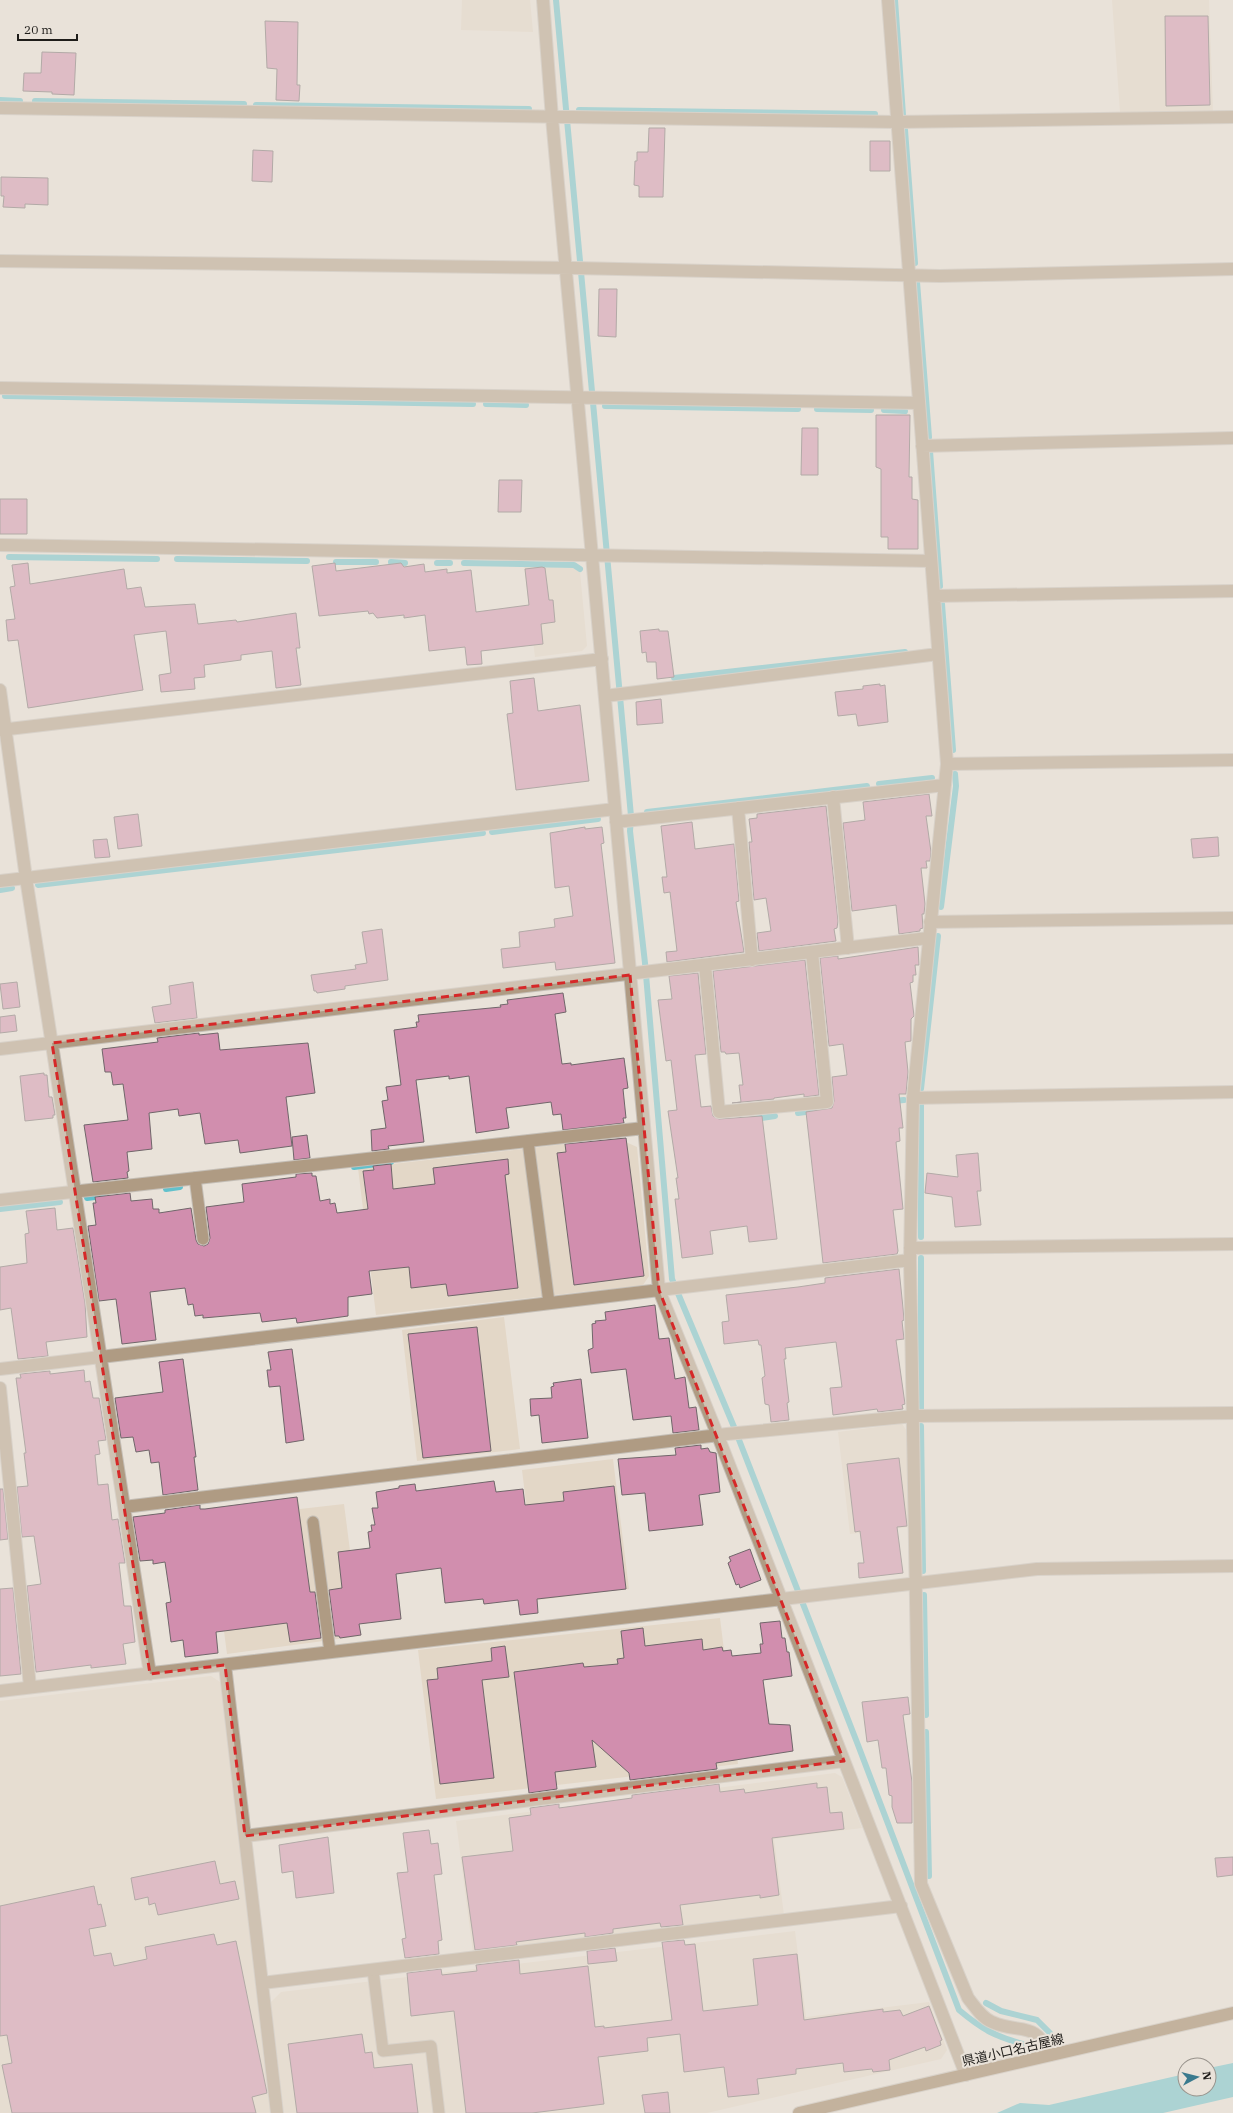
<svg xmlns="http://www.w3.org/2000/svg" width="1233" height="2113" font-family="'IBM Plex Serif','Noto Sans JP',serif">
<rect width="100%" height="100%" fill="#e9e2d9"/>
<!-- built -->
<path fill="#e3d7c7" d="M 462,0 L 530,0 L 533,32 L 461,30 Z
M 1112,0 L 1209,0 L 1213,112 L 1120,112 Z
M 524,566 L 574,568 L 580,572 L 587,646 L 582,651 L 535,657 Z
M 617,1138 L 637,1147 L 649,1276 L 643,1285 L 376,1315 L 358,1168 Z
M 504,1317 L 520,1449 L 417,1461 L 402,1330 Z
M 902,1424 L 907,1431 L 909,1527 L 850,1534 L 838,1432 Z
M 613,1459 L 629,1589 L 538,1600 L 522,1470 Z
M 298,1497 L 300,1509 L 344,1504 L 361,1636 L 227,1654 L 208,1508 Z
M 720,1618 L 738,1764 L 436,1799 L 418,1650 Z
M 211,1676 L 220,1682 L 270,2113 L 0,2113 L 0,1701 Z
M 835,1773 L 842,1777 L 862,1828 L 774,1839 L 784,1915 L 473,1953 L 456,1821 Z
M 795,1931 L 806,2017 L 929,2002 L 947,2050 L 941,2059 L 707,2113 L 284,2113 L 271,2002 L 281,1992 Z"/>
<!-- water -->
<path fill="#62c1cc" d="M 1233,2063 L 1233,2097 L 1163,2113 L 997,2113 L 1020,2103 L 1049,2105 L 1185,2074 L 1185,2089 L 1209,2089 L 1209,2068 Z"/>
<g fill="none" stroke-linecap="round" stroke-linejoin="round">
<!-- stream -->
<path stroke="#62c1cc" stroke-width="6" d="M 556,0 L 631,816 L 630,831 L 645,963 L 672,1279 L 734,1427 L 858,1745 L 959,2010 C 984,2031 995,2036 1026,2045 L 1028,2055
M 895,0 L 903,115
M 0,100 L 20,101
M 35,101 L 244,104
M 256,105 L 529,109
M 579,110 L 875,114
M 905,130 L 915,263
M 917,282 L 929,437
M 5,396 L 473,404
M 486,404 L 526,405
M 605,406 L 798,409
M 817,409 L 871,410
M 884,410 L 905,411
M 930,451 L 940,586
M 9,557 L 157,559
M 177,559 L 307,561
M 336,562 L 376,562
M 391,562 L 405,563
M 437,563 L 450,563
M 464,563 L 574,565 L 580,569
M 942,604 L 953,750
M 674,678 L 905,652
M 879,784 L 932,778
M 647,812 L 867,786
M 492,832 L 598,819
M 38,885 L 483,833
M 0,890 L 12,888
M 941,907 L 956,786 L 955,774
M 921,1089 L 938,936
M 893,1101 L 904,1100
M 798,1113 L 813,1111
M 754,1119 L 775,1116
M 354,1167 L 391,1162
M 166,1189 L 180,1187
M 87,1198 L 103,1196
M 0,1209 L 60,1202
M 921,1237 L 921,1104
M 921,1409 L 921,1258
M 921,1426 L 923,1571
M 924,1595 L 926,1715
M 926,1732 L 929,1876
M 986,2003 L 1001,2011 L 1037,2020 L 1050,2033"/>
</g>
<!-- building -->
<path fill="#d18eae" stroke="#70666a" d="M 1165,16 L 1208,16 L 1210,105 L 1166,106 Z
M 265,21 L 298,22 L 297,85 L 300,85 L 299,101 L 276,100 L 277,69 L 267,68 Z
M 42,52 L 76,53 L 74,95 L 52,94 L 52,92 L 23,91 L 24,73 L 41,73 Z
M 649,128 L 665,128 L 663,197 L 639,197 L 639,186 L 634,185 L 635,161 L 637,161 L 637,152 L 648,152 Z
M 870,141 L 890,141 L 890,171 L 870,171 Z
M 253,150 L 273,151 L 272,182 L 252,181 Z
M 1,177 L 48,178 L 48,205 L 25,204 L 25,208 L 3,207 L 4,196 L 1,196 Z
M 599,289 L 617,289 L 616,337 L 598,336 Z
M 876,415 L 910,415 L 909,477 L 912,477 L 912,499 L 918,500 L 918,549 L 888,549 L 888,537 L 881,537 L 881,469 L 876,467 Z
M 802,428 L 818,428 L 818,475 L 801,475 Z
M 499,480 L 522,480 L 521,512 L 498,512 Z
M 0,499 L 27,499 L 27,534 L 0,534 Z
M 28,563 L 30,584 L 124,569 L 127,589 L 141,587 L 145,607 L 195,604 L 198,624 L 236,620 L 237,622 L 296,613 L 300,648 L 296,648 L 301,685 L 276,688 L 272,651 L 241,655 L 241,660 L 204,665 L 205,677 L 194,678 L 195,689 L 161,692 L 159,675 L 171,673 L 166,631 L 134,635 L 143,690 L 28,708 L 18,640 L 8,641 L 6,620 L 15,619 L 10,587 L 15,586 L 12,565 Z
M 335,563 L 336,571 L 401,563 L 404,567 L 424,564 L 425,572 L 447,569 L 447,573 L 471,570 L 476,612 L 529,605 L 525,569 L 542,567 L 545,568 L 549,600 L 553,600 L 555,622 L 541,624 L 543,644 L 481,651 L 482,664 L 467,665 L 465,647 L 429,651 L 425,615 L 404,618 L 404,615 L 377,618 L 373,613 L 369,614 L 368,611 L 319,616 L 312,566 Z
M 659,629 L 659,631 L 668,631 L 674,677 L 657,679 L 656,662 L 647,662 L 646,652 L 642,653 L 640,631 Z
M 534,678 L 538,711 L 580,705 L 589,781 L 516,790 L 507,714 L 513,713 L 510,681 Z
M 880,684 L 880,686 L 885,685 L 888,722 L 858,726 L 856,714 L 838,716 L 835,692 L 863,689 L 863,686 Z
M 661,699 L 663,723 L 637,725 L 636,702 Z
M 929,794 L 932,816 L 926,816 L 931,852 L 930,861 L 926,861 L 927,868 L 921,868 L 925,904 L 924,914 L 922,914 L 923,928 L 920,929 L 920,931 L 899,934 L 896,905 L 852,911 L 843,823 L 865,820 L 863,802 Z
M 826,806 L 838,921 L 837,928 L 834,929 L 836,941 L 759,951 L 757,933 L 771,931 L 766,898 L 754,900 L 749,842 L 752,842 L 749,819 L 757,818 L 757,814 Z
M 138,814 L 142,846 L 118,849 L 114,817 Z
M 692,822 L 695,849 L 734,844 L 739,901 L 736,902 L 744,952 L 667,962 L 666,952 L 677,951 L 670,892 L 664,893 L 662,877 L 667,877 L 661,826 Z
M 585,827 L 585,829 L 602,827 L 604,843 L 601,844 L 615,963 L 556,970 L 555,962 L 503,968 L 501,949 L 520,947 L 519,932 L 555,927 L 554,919 L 573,916 L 569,886 L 555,888 L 550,833 Z
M 1218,837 L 1219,856 L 1193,858 L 1191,839 Z
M 107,839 L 110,857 L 95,858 L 93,840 Z
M 382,929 L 388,980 L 345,986 L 345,989 L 317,993 L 316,991 L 314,991 L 311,975 L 356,969 L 355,965 L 367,963 L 362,932 Z
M 918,947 L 919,965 L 915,965 L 916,975 L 913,975 L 913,982 L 910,983 L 914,1016 L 911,1019 L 911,1041 L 905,1042 L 908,1072 L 906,1094 L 899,1094 L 903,1128 L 899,1128 L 900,1141 L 896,1142 L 903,1209 L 893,1210 L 898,1251 L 897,1254 L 823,1263 L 806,1112 L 832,1108 L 834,1101 L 832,1077 L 847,1075 L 843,1044 L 829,1046 L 820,958 L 838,956 L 838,959 Z
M 805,960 L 819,1095 L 804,1097 L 804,1094 L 774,1098 L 774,1099 L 732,1103 L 741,1102 L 739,1085 L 743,1085 L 739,1053 L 726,1054 L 725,1052 L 721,1052 L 713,971 Z
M 698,973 L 706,1054 L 695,1055 L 701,1107 L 711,1106 L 713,1116 L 719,1119 L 762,1116 L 777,1239 L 749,1242 L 747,1226 L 710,1231 L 713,1254 L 682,1258 L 675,1199 L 679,1199 L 676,1178 L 678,1178 L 668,1111 L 677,1110 L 671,1060 L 666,1061 L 658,1000 L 672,999 L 669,976 Z
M 17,982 L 20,1007 L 3,1009 L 0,984 Z
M 193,982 L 197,1018 L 155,1023 L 152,1007 L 171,1004 L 169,986 Z
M 563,993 L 566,1012 L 555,1014 L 562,1064 L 571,1063 L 571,1065 L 624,1058 L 628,1088 L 623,1089 L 626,1118 L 623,1118 L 624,1123 L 563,1130 L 561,1114 L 553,1115 L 551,1102 L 506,1108 L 509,1128 L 476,1133 L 469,1076 L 449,1079 L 449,1076 L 416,1080 L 424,1142 L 388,1146 L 389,1149 L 372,1151 L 371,1130 L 386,1128 L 382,1101 L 388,1100 L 386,1087 L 401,1085 L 394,1030 L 417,1027 L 416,1022 L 419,1022 L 418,1015 L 501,1007 L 500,1005 L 508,1004 L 507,1000 Z
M 15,1015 L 17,1031 L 0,1033 L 0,1017 Z
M 199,1033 L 199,1035 L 218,1033 L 220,1050 L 308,1043 L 315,1093 L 286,1097 L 292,1146 L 240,1153 L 238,1140 L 205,1144 L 200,1113 L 179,1116 L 178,1109 L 149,1113 L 152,1149 L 127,1152 L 129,1171 L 127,1172 L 128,1178 L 93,1182 L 84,1125 L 128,1120 L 123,1084 L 113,1085 L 111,1072 L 105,1072 L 102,1049 L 158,1042 L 157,1038 Z
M 44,1073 L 44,1075 L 47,1075 L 49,1097 L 52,1097 L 55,1115 L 53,1115 L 53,1118 L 25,1121 L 20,1076 Z
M 307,1135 L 310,1158 L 294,1160 L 292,1137 Z
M 626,1138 L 644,1276 L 574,1285 L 557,1153 L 566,1152 L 565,1144 Z
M 978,1153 L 981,1191 L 977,1191 L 981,1225 L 955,1227 L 952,1197 L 925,1193 L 927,1173 L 958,1177 L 956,1155 Z
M 508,1159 L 509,1174 L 505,1175 L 518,1288 L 448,1296 L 446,1284 L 411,1288 L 409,1267 L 369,1271 L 372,1294 L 348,1297 L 348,1316 L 297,1323 L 296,1318 L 262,1322 L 260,1313 L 203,1318 L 203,1315 L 195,1316 L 193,1304 L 188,1305 L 185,1288 L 150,1292 L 156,1340 L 122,1344 L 116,1299 L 99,1301 L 88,1226 L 96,1225 L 93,1203 L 96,1203 L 95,1197 L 130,1193 L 131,1201 L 152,1199 L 153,1209 L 159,1209 L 159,1213 L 191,1208 L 196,1240 L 198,1244 L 204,1246 L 208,1244 L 210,1238 L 206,1207 L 244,1202 L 242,1184 L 296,1177 L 296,1174 L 312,1173 L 312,1176 L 316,1176 L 320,1201 L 330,1199 L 330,1204 L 335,1203 L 337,1213 L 368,1209 L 363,1171 L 374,1170 L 373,1166 L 391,1164 L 393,1189 L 435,1184 L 433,1168 Z
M 55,1208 L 57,1230 L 73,1228 L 85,1303 L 87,1337 L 46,1342 L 48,1356 L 18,1359 L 11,1308 L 0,1310 L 0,1267 L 27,1263 L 25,1234 L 29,1233 L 26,1211 Z
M 899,1269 L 903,1308 L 904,1320 L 902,1321 L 904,1339 L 896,1340 L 905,1404 L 902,1405 L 903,1409 L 878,1412 L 877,1409 L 833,1415 L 830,1388 L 842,1387 L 836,1342 L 785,1348 L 786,1359 L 784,1359 L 789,1402 L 787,1403 L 789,1420 L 771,1422 L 769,1405 L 765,1404 L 762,1378 L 765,1376 L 761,1345 L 759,1345 L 758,1340 L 724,1344 L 722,1322 L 729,1321 L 726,1295 L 798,1287 L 825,1283 L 825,1278 Z
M 655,1305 L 659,1339 L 669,1338 L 675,1379 L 685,1377 L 689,1408 L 696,1407 L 699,1430 L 673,1433 L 671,1416 L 633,1420 L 626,1369 L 591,1373 L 588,1350 L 593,1348 L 592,1324 L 596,1323 L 595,1321 L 606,1320 L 605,1312 Z
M 477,1327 L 491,1451 L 423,1458 L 408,1334 Z
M 292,1349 L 304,1440 L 286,1443 L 280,1386 L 269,1387 L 267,1370 L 271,1370 L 268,1352 Z
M 183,1359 L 196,1457 L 194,1457 L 198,1490 L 163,1495 L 159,1462 L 151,1463 L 149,1450 L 136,1452 L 133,1437 L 121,1438 L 115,1398 L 163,1392 L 159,1362 Z
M 84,1370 L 85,1382 L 90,1381 L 93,1398 L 99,1398 L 106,1440 L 98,1441 L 100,1454 L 95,1455 L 98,1485 L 108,1484 L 112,1520 L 118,1519 L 125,1563 L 119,1563 L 124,1606 L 131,1606 L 135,1642 L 123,1644 L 126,1664 L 91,1668 L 91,1665 L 36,1672 L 27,1586 L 41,1584 L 34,1536 L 22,1537 L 17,1487 L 28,1486 L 24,1453 L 26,1453 L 16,1378 L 21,1378 L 20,1374 L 50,1371 L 50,1374 Z
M 581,1379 L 588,1438 L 542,1443 L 539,1415 L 531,1416 L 530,1399 L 552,1398 L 551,1387 L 554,1386 L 553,1383 Z
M 701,1445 L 701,1449 L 708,1448 L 710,1452 L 716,1453 L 720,1492 L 699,1495 L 703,1525 L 649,1531 L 645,1493 L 622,1495 L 618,1459 L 676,1455 L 675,1448 Z
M 899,1458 L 907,1526 L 897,1527 L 903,1573 L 859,1578 L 858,1563 L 864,1563 L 860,1531 L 855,1532 L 847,1464 Z
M 494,1481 L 496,1492 L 523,1489 L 525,1505 L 564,1501 L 563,1492 L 614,1486 L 626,1589 L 537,1599 L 538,1613 L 520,1615 L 518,1600 L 484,1604 L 483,1599 L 445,1603 L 441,1568 L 396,1574 L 401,1619 L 359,1624 L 361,1635 L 340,1638 L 339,1636 L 335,1636 L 329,1590 L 342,1588 L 338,1552 L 370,1548 L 368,1532 L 372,1531 L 371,1525 L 375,1525 L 372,1508 L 378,1508 L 376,1492 L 399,1488 L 399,1486 L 415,1484 L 416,1491 Z
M 0,1489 L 3,1489 L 8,1539 L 0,1540 Z
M 297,1497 L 310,1592 L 315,1592 L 321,1638 L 290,1642 L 287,1623 L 216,1632 L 218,1653 L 185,1657 L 183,1640 L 171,1642 L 166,1603 L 171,1602 L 165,1562 L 153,1564 L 153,1560 L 140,1561 L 133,1517 L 165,1513 L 165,1510 L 200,1505 L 200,1509 L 205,1509 Z
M 750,1549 L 761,1580 L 740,1588 L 739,1584 L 736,1585 L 728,1563 L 731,1561 L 729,1557 Z
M 13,1588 L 21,1674 L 0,1676 L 0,1589 Z
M 780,1621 L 782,1638 L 785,1638 L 787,1652 L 789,1652 L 792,1676 L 763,1680 L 769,1724 L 790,1725 L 793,1751 L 716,1763 L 717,1769 L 630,1780 L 629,1773 L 592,1740 L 596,1767 L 555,1772 L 557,1789 L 529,1793 L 514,1672 L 583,1663 L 584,1667 L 618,1664 L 617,1659 L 624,1658 L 621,1631 L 643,1628 L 645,1646 L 702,1639 L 703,1650 L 722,1647 L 723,1651 L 731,1650 L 732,1656 L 761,1653 L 760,1644 L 763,1644 L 760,1623 Z
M 505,1646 L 509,1677 L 482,1680 L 494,1778 L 440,1784 L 427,1680 L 438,1679 L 437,1668 L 492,1661 L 491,1648 Z
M 908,1697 L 910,1714 L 903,1715 L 912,1782 L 912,1823 L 897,1823 L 892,1807 L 892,1796 L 889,1795 L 886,1768 L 882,1768 L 878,1740 L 867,1742 L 862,1702 Z
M 817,1783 L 817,1788 L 827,1787 L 830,1813 L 842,1812 L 844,1829 L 772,1838 L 779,1895 L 760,1898 L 760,1895 L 680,1905 L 683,1925 L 661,1927 L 660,1923 L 613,1929 L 613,1933 L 585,1937 L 585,1933 L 516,1942 L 517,1945 L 475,1950 L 462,1857 L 513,1851 L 509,1818 L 531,1815 L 530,1808 L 559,1804 L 559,1808 L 632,1798 L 632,1795 L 719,1784 L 720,1792 L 744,1789 L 745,1793 Z
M 429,1830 L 431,1844 L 438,1843 L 442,1874 L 434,1875 L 442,1940 L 438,1941 L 439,1954 L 405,1958 L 402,1939 L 406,1938 L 397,1873 L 408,1872 L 403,1833 Z
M 328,1837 L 334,1893 L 296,1898 L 293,1871 L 282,1873 L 279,1845 Z
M 1233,1857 L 1233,1875 L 1217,1877 L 1215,1858 Z
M 215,1861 L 220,1884 L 235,1881 L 239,1899 L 158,1915 L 155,1903 L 149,1905 L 148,1897 L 135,1900 L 131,1878 Z
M 94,1886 L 98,1905 L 101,1904 L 106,1926 L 89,1929 L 94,1956 L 111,1953 L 114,1966 L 147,1959 L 145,1947 L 214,1934 L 217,1945 L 236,1941 L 267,2093 L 252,2097 L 256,2113 L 12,2113 L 2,2065 L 12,2063 L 7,2035 L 0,2036 L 0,1906 Z
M 684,1940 L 685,1945 L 695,1944 L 703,2011 L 758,2005 L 753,1959 L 797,1954 L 804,2020 L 883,2009 L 883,2012 L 900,2010 L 903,2016 L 929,2006 L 942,2040 L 940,2041 L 941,2045 L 926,2051 L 925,2047 L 889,2060 L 890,2070 L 873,2072 L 872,2069 L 844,2072 L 843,2063 L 796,2069 L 796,2074 L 757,2079 L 759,2094 L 728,2097 L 724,2067 L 684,2072 L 680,2034 L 647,2038 L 648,2051 L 598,2057 L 604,2104 L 532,2113 L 466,2113 L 454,2011 L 411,2016 L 407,1973 L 441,1969 L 442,1975 L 477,1971 L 476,1965 L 519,1960 L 520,1974 L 588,1966 L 595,2027 L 604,2026 L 604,2028 L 672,2020 L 662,1942 Z
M 615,1948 L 617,1961 L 588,1964 L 587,1951 Z
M 362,2034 L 365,2053 L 372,2052 L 374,2068 L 412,2064 L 418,2113 L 297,2113 L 288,2044 Z
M 668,2092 L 670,2113 L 645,2113 L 642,2095 Z"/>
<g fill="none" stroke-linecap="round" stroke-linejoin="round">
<!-- lane casing -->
<g stroke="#c4beb6" stroke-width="13">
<path id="lane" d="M 528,1141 L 549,1303
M 195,1178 L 203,1239
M 313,1522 L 330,1652
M 373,1970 L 383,2051 L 431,2046 L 439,2113"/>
</g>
<!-- street casing -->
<g stroke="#c4beb6" stroke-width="14">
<path id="street" d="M 543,0 L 552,118 L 659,1290 L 718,1436 L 966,2075
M 888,0 L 947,764 L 913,1098 L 910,1260 L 921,1884 L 968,1998 C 975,2007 982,2018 992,2022 C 1021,2035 1034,2019 1050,2055
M 0,108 L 897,122 L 1233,117
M 0,261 L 574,268 L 940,276 L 1233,269
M 0,388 L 919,403
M 922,446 L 1233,438
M 0,545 L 931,561
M 934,596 L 1233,591
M 0,690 L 26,878 L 150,1674
M 605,696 L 938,654
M 0,730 L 602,659
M 947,764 L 1233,760
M 833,797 L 848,948
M 738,808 L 752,960
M 616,822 L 945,785
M 0,881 L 615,809
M 930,922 L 1233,918
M 705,965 L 719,1112 L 827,1102 L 812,952
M 0,1049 L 928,938
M 913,1098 L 1233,1092
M 0,1200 L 644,1128
M 910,1248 L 1233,1244
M 0,1369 L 910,1260
M 0,1388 L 30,1687
M 124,1507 L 727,1434 L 914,1416 L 1233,1413
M 225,1665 L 277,2113
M 0,1691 L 1037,1569 L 1233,1566
M 245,1836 L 844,1761
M 262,1983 L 901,1906"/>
</g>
<!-- secondary casing -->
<g stroke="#c4beb6" stroke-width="14">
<path id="secondary" d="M 799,2113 L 1233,2013"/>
</g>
<!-- lane -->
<use href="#lane" stroke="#af9b83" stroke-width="11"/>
<!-- street -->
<use href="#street" stroke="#af9b83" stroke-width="12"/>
<!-- secondary -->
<use href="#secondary" stroke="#957854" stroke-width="12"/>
</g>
<!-- marked area -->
<path d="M0 0H1233V2113H0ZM 630,975 L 659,1290 L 844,1761 L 245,1836 L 225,1665 L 150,1674 L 52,1043 Z" fill="#e9e2d9" fill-opacity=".55" fill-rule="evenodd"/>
<path fill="none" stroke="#d62828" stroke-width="3" stroke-dasharray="8 5" stroke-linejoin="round" d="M 630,975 L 659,1290 L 844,1761 L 245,1836 L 225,1665 L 150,1674 L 52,1043 Z"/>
<g text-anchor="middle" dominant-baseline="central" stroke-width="4" stroke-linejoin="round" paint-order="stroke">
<!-- street labels -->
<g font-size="13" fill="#1e1c19" stroke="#e9e2d9">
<text transform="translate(1013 2050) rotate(-13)">県道小口名古屋線</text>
</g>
</g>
<!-- north arrow -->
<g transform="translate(1197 2077) rotate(83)"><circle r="19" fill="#e9e2d9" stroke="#98938c"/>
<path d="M0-3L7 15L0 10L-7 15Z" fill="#3a7a8e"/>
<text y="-6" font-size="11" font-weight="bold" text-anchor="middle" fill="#1e1c19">N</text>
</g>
<!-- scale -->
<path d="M18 34v6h59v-6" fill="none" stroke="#1e1c19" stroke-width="2"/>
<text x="24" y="34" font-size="12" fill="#1e1c19" stroke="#e9e2d9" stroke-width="3" paint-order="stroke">20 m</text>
</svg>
